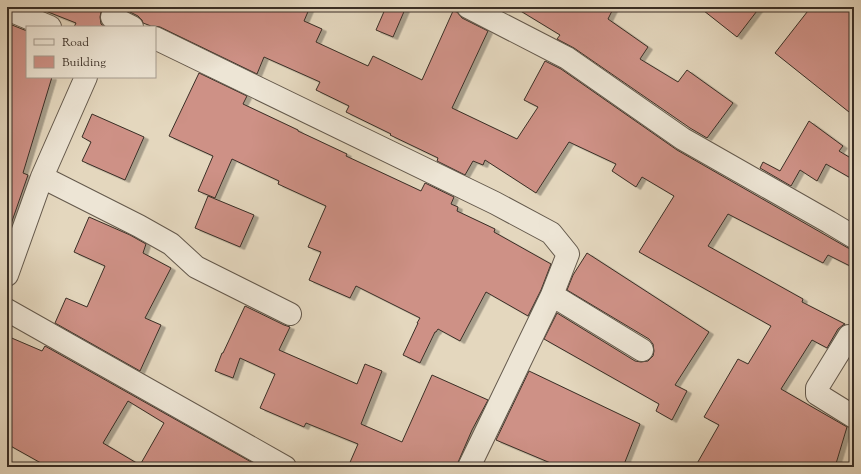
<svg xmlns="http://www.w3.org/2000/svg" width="861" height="474" font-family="'Sorts Mill Goudy',serif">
<defs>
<filter id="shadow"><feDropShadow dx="4.5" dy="2.5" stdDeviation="0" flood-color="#0004"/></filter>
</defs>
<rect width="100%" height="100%" fill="#e4d7be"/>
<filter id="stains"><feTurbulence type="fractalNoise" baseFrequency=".005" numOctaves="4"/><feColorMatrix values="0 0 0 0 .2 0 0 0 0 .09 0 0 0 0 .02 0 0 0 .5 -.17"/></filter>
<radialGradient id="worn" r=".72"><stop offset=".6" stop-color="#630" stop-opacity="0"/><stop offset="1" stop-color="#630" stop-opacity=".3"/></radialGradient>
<!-- building -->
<path fill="#ce9186" stroke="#3a2f26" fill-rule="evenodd" filter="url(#shadow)" d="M 38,7 L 105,7 L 101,12 L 100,17 L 101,24 L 105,27 L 74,27 L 76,23 L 38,8 Z
M 120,7 L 310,7 L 304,21 L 322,29 L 316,42 L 368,66 L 373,56 L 422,80 L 453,11 L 457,12 L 462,18 L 488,31 L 452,108 L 517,139 L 538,107 L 524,100 L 545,61 L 561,69 L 677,150 L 848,248 L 854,249 L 854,268 L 828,255 L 823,263 L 728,214 L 708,246 L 803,299 L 802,302 L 845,324 L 843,325 L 838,329 L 827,348 L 812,340 L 781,389 L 847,427 L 835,467 L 695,467 L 719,425 L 704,417 L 738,359 L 748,364 L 771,326 L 639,252 L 674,196 L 642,177 L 636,187 L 612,171 L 616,164 L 569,142 L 536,193 L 485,160 L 483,165 L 473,161 L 465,175 L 437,161 L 438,158 L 390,135 L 391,134 L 346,112 L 349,106 L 316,90 L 320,82 L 264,57 L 257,74 L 160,27 L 154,26 L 151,26 L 143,23 L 142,20 L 138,16 Z
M 386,7 L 406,7 L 393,37 L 376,30 Z
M 514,7 L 614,7 L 608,19 L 648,47 L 640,59 L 678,82 L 687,70 L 733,103 L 707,138 L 690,128 L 574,48 L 557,39 L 560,35 Z
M 699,7 L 760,7 L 737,37 Z
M 811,7 L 854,7 L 854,116 L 775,53 Z
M 7,23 L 27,31 L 27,77 L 52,77 L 23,173 L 28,175 L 10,227 L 7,226 Z
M 199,73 L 247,96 L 243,104 L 298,130 L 298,131 L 347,154 L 346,156 L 421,191 L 425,183 L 454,197 L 451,204 L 458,207 L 457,211 L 495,229 L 494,232 L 551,264 L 541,290 L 528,316 L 486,292 L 460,341 L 438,329 L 436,332 L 435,332 L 420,363 L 403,355 L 418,323 L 417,323 L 420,318 L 356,286 L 350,298 L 309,280 L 321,252 L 308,247 L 326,206 L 278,184 L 279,181 L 232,159 L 215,198 L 198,191 L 213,156 L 169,136 Z
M 92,114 L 144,137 L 125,180 L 82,161 L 91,142 L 82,137 Z
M 809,121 L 843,146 L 839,151 L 854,160 L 854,180 L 826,164 L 817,181 L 800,170 L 791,186 L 760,168 L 763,162 L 780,171 Z
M 208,196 L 254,215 L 240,247 L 195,228 Z
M 89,217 L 130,235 L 146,244 L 143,253 L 171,268 L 145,318 L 161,325 L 140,371 L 55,323 L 66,298 L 87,307 L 105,266 L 74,252 Z
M 587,253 L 709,332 L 675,385 L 687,391 L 672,420 L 656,411 L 659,404 L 544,339 L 557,313 L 635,361 L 641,362 L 648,361 L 653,356 L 654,351 L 653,344 L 649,339 L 567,290 L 573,275 Z
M 245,306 L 284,325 L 290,327 L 279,350 L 357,384 L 365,364 L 382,371 L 361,424 L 402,442 L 432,375 L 488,400 L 472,430 L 456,467 L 348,467 L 358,444 L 306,423 L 304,427 L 260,408 L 275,374 L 240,358 L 233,378 L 215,371 L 222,353 L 223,353 Z
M 7,336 L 42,351 L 45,346 L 260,467 L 48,467 L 7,444 ZM 128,401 L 164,423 L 140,465 L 103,443 Z
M 529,371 L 640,424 L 623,467 L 560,467 L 496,440 Z"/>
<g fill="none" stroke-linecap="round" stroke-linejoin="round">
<!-- minor casing -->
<g stroke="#64594c" stroke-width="24">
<path id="minor" d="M 468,7 L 567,58 L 683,139 L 829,222 L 854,237
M 7,9 L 50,27
M 112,17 L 132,27
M 155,38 L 495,203 L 551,233 L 568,254 L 552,295 L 469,467
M 42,177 L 139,226 L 171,244 L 196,267 L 290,314
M 7,275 L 42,177 L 86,77
M 552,295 L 642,350
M 7,310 L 285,467
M 849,336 L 817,388 L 817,394 L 854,417"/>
</g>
<!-- minor -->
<use href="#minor" stroke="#ede5d5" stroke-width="22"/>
</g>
<!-- margin -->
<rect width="861" height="474" fill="none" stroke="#e4d7be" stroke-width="24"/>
<rect x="8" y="8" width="845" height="458" fill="none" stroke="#3a2f26" stroke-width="2"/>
<rect x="12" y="12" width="837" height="450" fill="none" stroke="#3a2f26"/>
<!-- legend -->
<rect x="26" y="26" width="130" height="52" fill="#ede5d5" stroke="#a59c8f"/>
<rect x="34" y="39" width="20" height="6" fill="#ede5d5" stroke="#a59c8f"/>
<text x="62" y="46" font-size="12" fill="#3a2f26">Road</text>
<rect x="34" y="56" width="20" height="12" fill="#ce9186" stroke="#a59c8f"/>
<text x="62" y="66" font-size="12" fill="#3a2f26">Building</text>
<rect width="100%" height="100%" filter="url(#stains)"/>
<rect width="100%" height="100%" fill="url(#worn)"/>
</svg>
